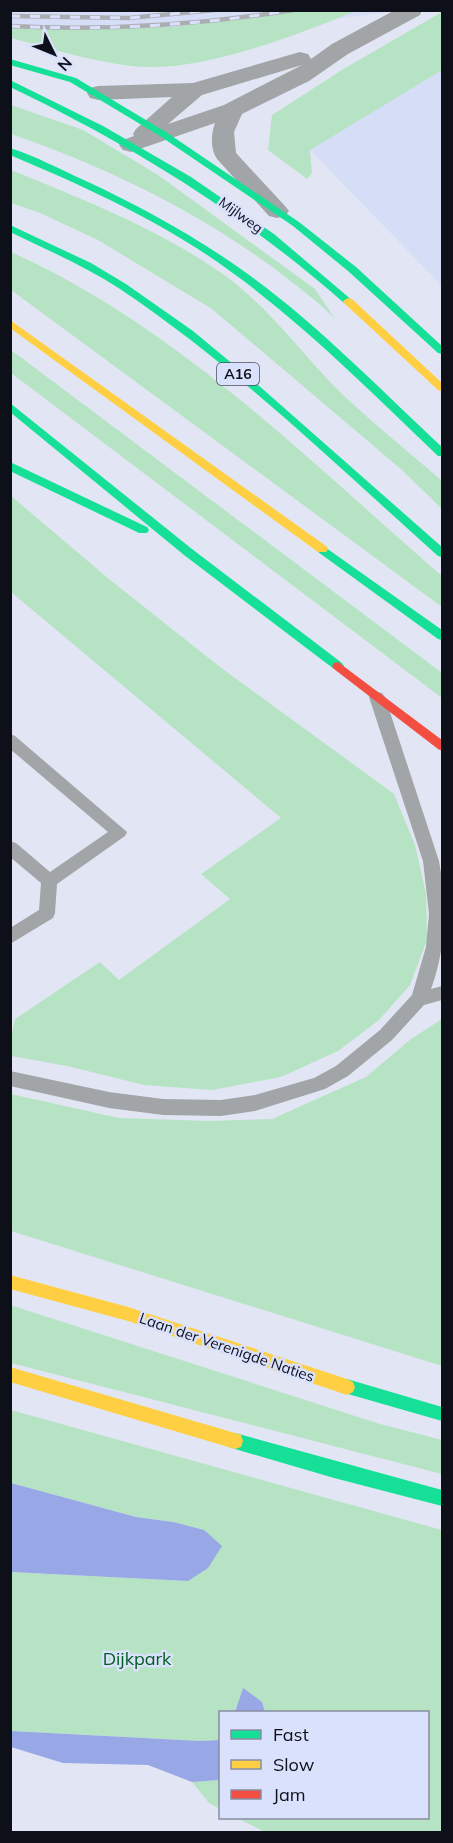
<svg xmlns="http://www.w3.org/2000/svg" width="453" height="1843" font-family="Mulish,sans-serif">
<rect width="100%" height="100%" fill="#e2e6f4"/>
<!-- built -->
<path fill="#d6ddf6" d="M 10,11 L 396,11 L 117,49 L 11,31 Z
M 442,58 L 442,286 L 310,150 Z"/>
<!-- green -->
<path fill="#b6e3c3" d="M 297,10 L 356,11 C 297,35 209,69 145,67 C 105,65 50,49 11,38 L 11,25 L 69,29 L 173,27 Z
M 442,12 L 442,70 L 310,150 L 312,173 L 307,179 L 268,150 L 272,115 L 345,68 Z
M 11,105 L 83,130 L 158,175 L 315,289 L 335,319 C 317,300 295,285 275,269 C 195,210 104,166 11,134 Z
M 11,170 C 84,200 162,230 227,277 C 270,309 302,354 339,391 C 372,423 408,451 442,481 L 442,509 L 402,470 L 212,309 L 98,240 L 40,213 L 11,203 Z
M 11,252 C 176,326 307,459 442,576 L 442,607 L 11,290 Z
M 11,350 L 442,673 L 442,698 L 11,373 Z
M 10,495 L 109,579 L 220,667 L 394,794 L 415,845 L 426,894 L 427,940 L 410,985 L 379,1020 L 338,1051 L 281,1077 L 212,1090 L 144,1085 L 67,1066 L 11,1056 L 11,1036 L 15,1019 L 100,962 L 119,980 L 230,899 L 201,874 L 281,818 L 11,592 Z
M 442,1019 L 442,1366 L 11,1231 L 11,1094 L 119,1118 L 209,1121 L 272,1119 L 366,1077 L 411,1039 Z
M 10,1305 L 380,1424 L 442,1440 L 442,1474 L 11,1363 Z
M 11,1410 L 442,1530 L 442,1832 L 265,1832 L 237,1818 L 428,1818 L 428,1712 L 265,1712 L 262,1702 L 243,1689 L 235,1712 L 220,1712 L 220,1740 L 200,1741 L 11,1731 L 10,1572 L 188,1581 L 173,1522 L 136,1517 L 11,1483 Z
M 220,1780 L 220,1809 L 209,1803 L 192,1782 Z"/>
<!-- water -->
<path fill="#98a7e6" d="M 11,1483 L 136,1517 L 173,1522 L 204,1530 L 222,1546 L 208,1568 L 188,1581 L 11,1572 Z
M 243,1688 L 262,1702 L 265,1712 L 235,1712 Z
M 11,1731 L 200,1741 L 220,1740 L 220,1780 L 192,1782 L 148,1765 L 63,1763 L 11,1747 Z"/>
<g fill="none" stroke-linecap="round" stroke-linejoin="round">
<!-- lane -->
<path fill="#a1a5a7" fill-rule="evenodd" d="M 377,692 L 382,693 L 385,697 L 439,861 C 447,903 446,949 431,989 L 442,986 L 442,1000 L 424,1005 L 392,1040 L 348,1076 L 325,1089 L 255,1111 L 221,1116 L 163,1115 L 109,1108 L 10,1086 L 10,1071 L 109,1092 L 163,1099 L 221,1100 L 255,1095 L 314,1078 L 336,1066 L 380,1030 L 412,995 L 426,947 L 429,914 L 423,861 L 369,697 L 372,693 Z
M 10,734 L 15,736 L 127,832 L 125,836 L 57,884 L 55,913 L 53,918 L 10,944 L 10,928 L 39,910 L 41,883 L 10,857 L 10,841 L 16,843 L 50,872 L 108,832 L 10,749 Z"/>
<!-- street -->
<path fill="#a1a5a7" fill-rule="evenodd" d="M 395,10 L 422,10 L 420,15 L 348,54 L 309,81 L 242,114 L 234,132 L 236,153 L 285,206 L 289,211 L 285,216 L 277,218 L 269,216 L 217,159 C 210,149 211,134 215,123 L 131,152 L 123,150 L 119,145 L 123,140 L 134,136 L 133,134 L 136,129 L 172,97 L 98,100 L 90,98 L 87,93 L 90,88 L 98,86 L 193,83 L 300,52 L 308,54 L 311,59 L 332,44 ZM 302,65 L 224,105 L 168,124 L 202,95 Z"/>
<!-- fast -->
<path fill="#16e098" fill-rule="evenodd" d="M 10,59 L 76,78 L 166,132 L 299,222 L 356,267 L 442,346 L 442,354 L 438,353 L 348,271 L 293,226 L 160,136 L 70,82 L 10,65 Z
M 10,80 L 103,126 L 191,177 L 274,234 L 353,301 L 348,304 L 344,303 C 242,213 133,146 10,87 Z
M 10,148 C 36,156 61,170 86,181 C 144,208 200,239 252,277 C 320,327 380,389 442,447 L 442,456 L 438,456 C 367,388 297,317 216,261 C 152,217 81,185 10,155 Z
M 10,225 L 91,263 L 126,284 L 193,331 L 257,384 L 442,547 L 442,557 L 438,556 C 335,464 235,366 120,289 C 85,266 47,250 10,232 Z
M 10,403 L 192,549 L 342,663 L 344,666 L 342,669 L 334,669 L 184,555 L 10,412 Z
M 10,462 L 147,527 L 149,530 L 147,533 L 139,533 L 10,471 Z
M 322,545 L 442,630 L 442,640 L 438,639 L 318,552 L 316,549 Z
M 347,1379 L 442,1407 L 442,1421 L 341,1392 L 339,1387 L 341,1382 Z
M 235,1433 L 442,1490 L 442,1506 L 334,1478 L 235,1449 L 229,1447 L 227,1441 L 229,1435 Z"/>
<!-- slow -->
<path fill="#ffcf43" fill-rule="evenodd" d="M 348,298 L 352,299 L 442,383 L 442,391 L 438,390 L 344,303 L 343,301 Z
M 10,320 L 326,546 L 328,549 L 326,552 L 318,552 L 10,328 Z
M 10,1275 L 128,1307 L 347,1379 L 353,1382 L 355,1387 L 353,1392 L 347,1395 L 128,1321 L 10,1289 Z
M 10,1367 L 235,1433 L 241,1435 L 243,1441 L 241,1447 L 235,1449 L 10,1382 Z"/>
<!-- jam -->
<path fill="#f24e42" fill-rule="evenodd" d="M 338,662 L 442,740 L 442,751 L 438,749 L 334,669 L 332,666 L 334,663 Z"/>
<!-- rail casing -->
<g stroke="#abadb3" stroke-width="4.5">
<path id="rail" d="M 10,16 L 129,18 L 215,10
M 10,26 C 106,31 199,25 294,10"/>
</g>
<!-- rail -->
<use href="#rail" stroke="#dae1fc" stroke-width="3" stroke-dasharray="10" stroke-linecap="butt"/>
</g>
<g text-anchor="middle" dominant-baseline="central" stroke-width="5" stroke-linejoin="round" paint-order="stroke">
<!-- far-street labels -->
<g font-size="14" fill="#0e1019" stroke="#dae1fc">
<text transform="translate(241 215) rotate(36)">Mijlweg</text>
</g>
<!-- shield labels -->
<rect fill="#dae1fc" stroke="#4b4f5d" stroke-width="1.5" x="217" y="363" width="42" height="22" rx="4.5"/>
<g font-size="14" font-weight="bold" fill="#0e1019">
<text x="238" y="374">A16</text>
</g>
<!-- street labels -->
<g font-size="15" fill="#0e1019" stroke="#dae1fc">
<text transform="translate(227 1347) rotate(19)">Laan der Verenigde Naties</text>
</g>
<!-- near-park labels -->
<g font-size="18" fill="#005e1d" stroke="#dae1fc">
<text x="137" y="1658">Dijkpark</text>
</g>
</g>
<!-- border -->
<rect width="453" height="1843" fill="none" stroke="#0e1019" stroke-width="24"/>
<!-- legend -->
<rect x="219" y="1711" width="210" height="108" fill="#dae1fc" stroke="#888da1" stroke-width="1.5"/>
<rect x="231" y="1730" width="30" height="9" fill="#16e098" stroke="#888da1" stroke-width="1.5"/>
<text x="273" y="1741" font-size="18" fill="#0e1019">Fast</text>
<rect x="231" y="1760" width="30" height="9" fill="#ffcf43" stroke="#888da1" stroke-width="1.5"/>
<text x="273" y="1771" font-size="18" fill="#0e1019">Slow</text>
<rect x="231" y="1790" width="30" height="9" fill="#f24e42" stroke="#888da1" stroke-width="1.5"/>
<text x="273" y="1801" font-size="18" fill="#0e1019">Jam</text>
<!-- north arrow -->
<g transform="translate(54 54) rotate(133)" stroke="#dae1fc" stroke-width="4.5" paint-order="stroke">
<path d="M0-4.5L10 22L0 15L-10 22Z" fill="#0e1019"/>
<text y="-9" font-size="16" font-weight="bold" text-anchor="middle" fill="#0e1019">N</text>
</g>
</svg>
